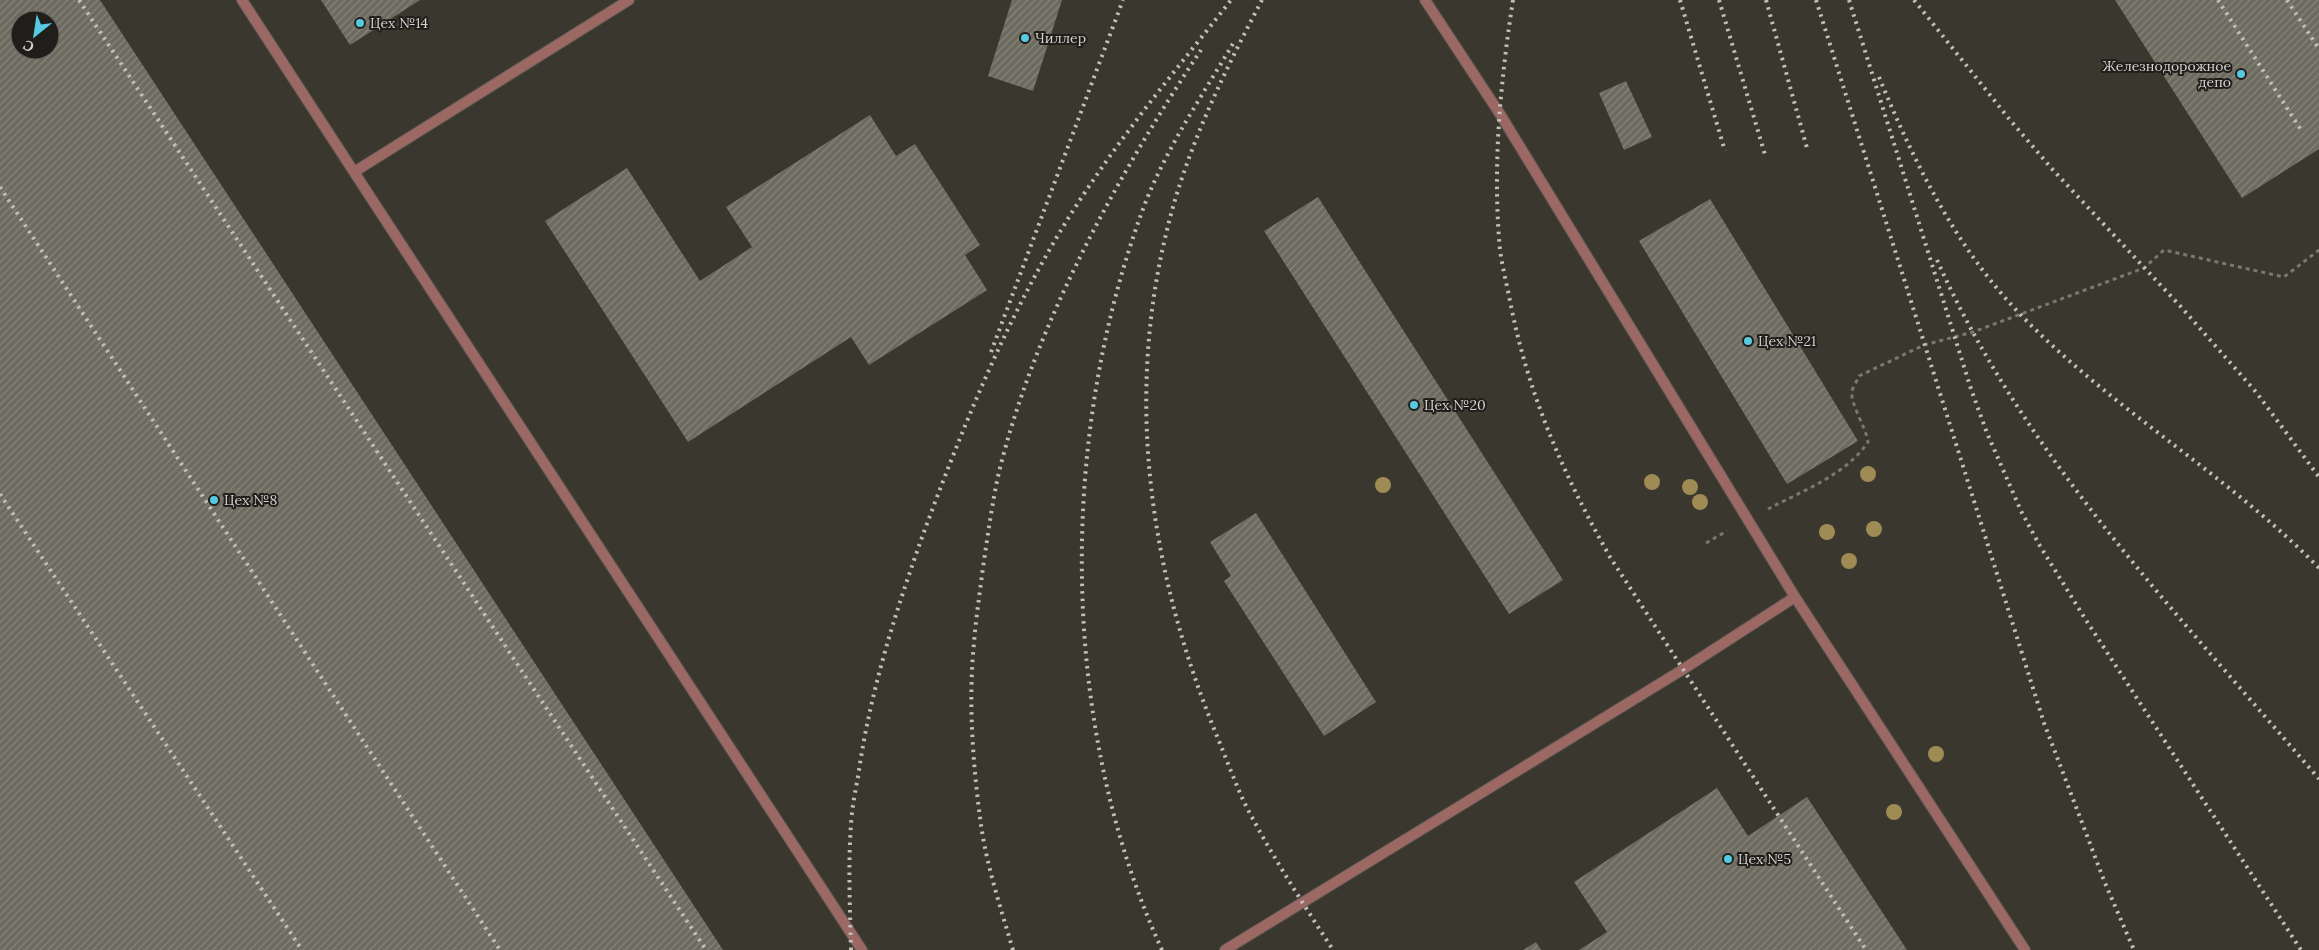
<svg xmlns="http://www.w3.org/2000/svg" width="2319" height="950" font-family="Lora,serif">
<defs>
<pattern id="building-hatch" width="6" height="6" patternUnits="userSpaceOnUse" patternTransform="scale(1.25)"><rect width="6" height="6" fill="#6d6a60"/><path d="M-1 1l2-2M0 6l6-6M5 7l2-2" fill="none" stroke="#88857d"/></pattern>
</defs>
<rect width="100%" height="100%" fill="#3a372e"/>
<!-- building -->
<path fill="url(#building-hatch)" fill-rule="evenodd" d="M 0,0 L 100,0 L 723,950 L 0,950 ZM 20,20 L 50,20 L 50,50 L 20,50 Z
M 321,0 L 420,0 L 350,45 Z
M 1012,0 L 1062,0 L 1033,91 L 988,76 Z
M 2115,0 L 2319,0 L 2319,149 L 2242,198 Z
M 1626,81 L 1652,137 L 1624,150 L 1599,93 Z
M 870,115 L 896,156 L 915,144 L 980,245 L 965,255 L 987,290 L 869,365 L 851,337 L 688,442 L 545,221 L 627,168 L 700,281 L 752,247 L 726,207 Z
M 1318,197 L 1563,580 L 1509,614 L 1264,231 Z
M 1710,199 L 1858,441 L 1787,484 L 1639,241 Z
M 1256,513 L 1376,702 L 1324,736 L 1224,581 L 1231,576 L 1210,542 Z
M 1717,788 L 1748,836 L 1807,797 L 1907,950 L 1579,950 L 1607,932 L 1574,882 Z
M 1536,942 L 1541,950 L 1523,950 Z"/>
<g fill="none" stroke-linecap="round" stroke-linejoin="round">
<!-- service casing -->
<g stroke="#56534b" stroke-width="12">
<path id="service" d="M 242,0 L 354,172
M 629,0 L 354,172 L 862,950
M 1425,0 L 1500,114 L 1795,597 L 2025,950
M 1225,950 L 1682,670 L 1795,597"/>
</g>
<!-- path -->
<path stroke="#7b7871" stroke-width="3" stroke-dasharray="4 4" stroke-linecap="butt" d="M 1768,509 C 1802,491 1846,475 1868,442 C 1866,427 1850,404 1852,391 C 1853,387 1857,381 1859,376 L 1924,345 L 1973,332 L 2144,268 L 2164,250 L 2284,277 L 2319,250
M 1706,543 L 1727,531"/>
<!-- service -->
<use href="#service" stroke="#9b6863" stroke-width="10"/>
<!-- rail -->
<path stroke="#c1bfb9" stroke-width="4" stroke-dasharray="2.5 5" stroke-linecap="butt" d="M 79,0 L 706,950
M 1262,0 C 1224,72 1186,150 1167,230 C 1124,403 1151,578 1219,741 C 1227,761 1235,782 1244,802 C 1270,853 1302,902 1333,950
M 1513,0 C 1501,78 1493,159 1499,238 C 1500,259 1506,280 1510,301 C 1528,394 1563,474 1610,557 L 1866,950
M 1680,0 L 1725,151
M 1719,0 L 1766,158
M 1766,0 L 1807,148
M 1816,0 L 2044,723 L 2105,883 L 2134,950
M 1849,0 L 1971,389 L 1987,433 L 2021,511 L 2040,546 L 2084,617 L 2301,950
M 1914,0 L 2010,120 L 2053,170 L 2182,308 L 2256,392 L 2319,477
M 2218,0 L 2301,130
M 2287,0 L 2319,49
M 1879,77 C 1914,162 1955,246 2019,313 C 2110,408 2227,474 2319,568
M 0,187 L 500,950
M 1937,260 C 2025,458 2180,616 2319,779
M 991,352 L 1123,0
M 0,494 L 302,950
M 851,950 C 850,908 848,866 851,824 C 852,808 855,792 858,777 C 870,691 896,610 925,529 C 970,408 1020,286 1094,179 C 1136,117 1185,59 1231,0
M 1013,950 C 1001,909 987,867 981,825 C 973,766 968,702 974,643 C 976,617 980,592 983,567 C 988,535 992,503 999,472 C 1035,325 1117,176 1201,50
M 1162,950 C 1059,725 1058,440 1143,209 C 1165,150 1202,96 1234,42"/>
</g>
<!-- trees -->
<g fill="#9e8c54">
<circle cx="1868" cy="474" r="8"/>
<circle cx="1652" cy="482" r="8"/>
<circle cx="1383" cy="485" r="8"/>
<circle cx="1690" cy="487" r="8"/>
<circle cx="1700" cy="502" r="8"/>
<circle cx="1874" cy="529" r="8"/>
<circle cx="1827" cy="532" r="8"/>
<circle cx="1849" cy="561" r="8"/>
<circle cx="1936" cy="754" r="8"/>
<circle cx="1894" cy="812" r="8"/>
</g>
<!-- markers -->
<g fill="#55cae0" stroke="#201e1a" stroke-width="2">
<circle cx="360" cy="23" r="5"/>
<circle cx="1025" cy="38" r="5"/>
<circle cx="2241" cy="74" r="5"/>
<circle cx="1748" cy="341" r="5"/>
<circle cx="1414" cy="405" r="5"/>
<circle cx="214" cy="500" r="5"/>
<circle cx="1728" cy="859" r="5"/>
</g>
<g text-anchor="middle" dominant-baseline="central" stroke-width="4" stroke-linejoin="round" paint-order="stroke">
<!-- poi labels -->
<g font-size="14" fill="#d4d2cd" stroke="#201e1a" text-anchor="start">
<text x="370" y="23">Цех №14</text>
<text x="1035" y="38">Чиллер</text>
<text x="2231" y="66" text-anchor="end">Железнодорожное<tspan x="2231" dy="16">депо</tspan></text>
<text x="1758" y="341">Цех №21</text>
<text x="1424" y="405">Цех №20</text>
<text x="224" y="500">Цех №8</text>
<text x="1738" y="859">Цех №5</text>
</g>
</g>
<!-- north arrow -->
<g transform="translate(35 35) rotate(210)"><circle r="24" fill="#201e1a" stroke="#686662"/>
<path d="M0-4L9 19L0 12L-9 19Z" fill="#55cae0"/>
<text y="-8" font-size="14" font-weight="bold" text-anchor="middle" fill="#d4d2cd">С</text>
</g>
</svg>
